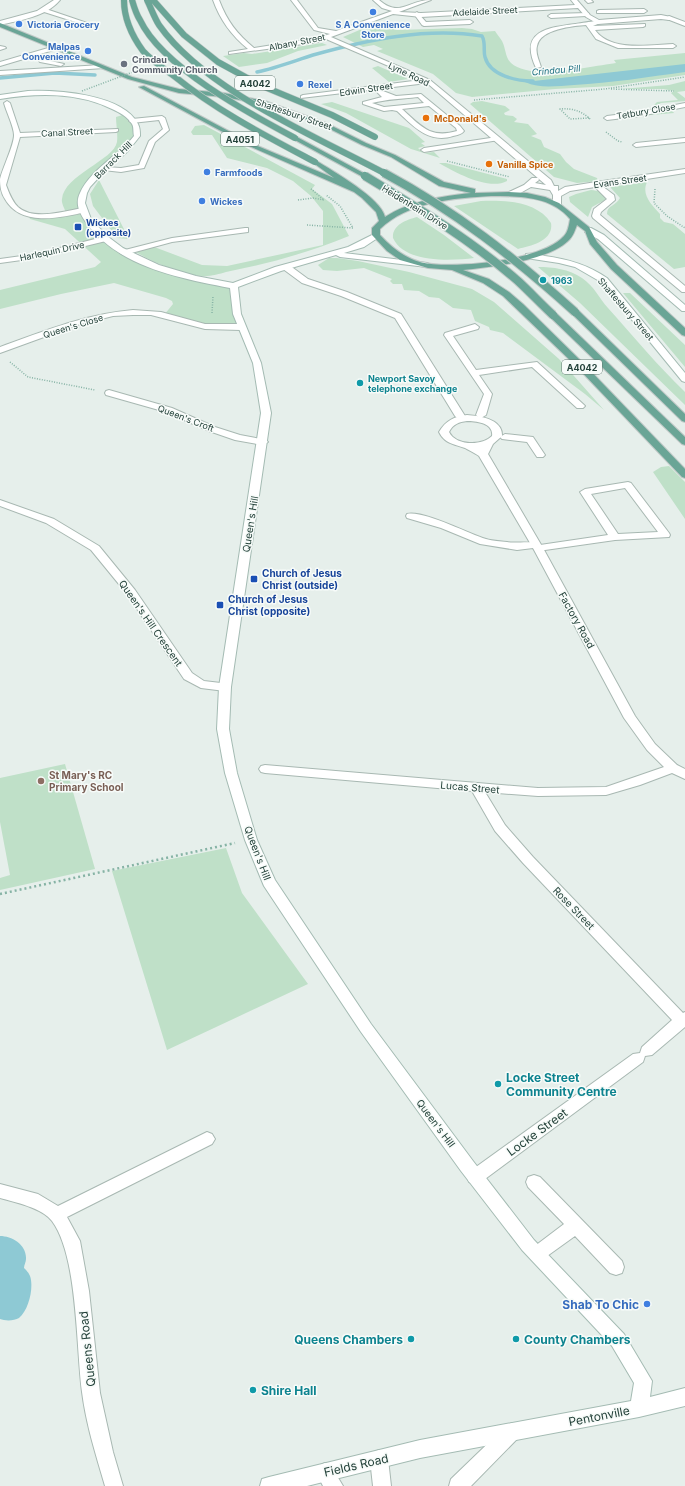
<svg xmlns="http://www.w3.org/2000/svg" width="685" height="1486" font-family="Inter,sans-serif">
<rect width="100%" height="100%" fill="#e6efeb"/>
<!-- green -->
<path fill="#bfe0c8" d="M 376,23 L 397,30 L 462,28 L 472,29 L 481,32 L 495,31 C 497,34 500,38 502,41 C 506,49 505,57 511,63 C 530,81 592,66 616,63 L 614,60 L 685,53 L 685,75 L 613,86 L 555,89 L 472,97 L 456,93 L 433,74 L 377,51 L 383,49 L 374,45 L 363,47 L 343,37 Z
M 322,43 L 327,45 L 298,51 L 267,63 L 239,67 L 223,56 L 244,53 L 252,54 Z
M 378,66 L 408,79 L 389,82 L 372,68 Z
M 685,81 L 685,91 L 677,92 L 685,98 L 685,101 L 661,103 L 658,105 L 659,107 L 669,106 L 674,113 L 639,116 L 652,107 L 657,102 L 678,100 L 671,93 L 674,91 L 663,89 L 621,89 L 669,85 Z
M 482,101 L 505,106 L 510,110 L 504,113 L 505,115 L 513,116 L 517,119 L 514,122 L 528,124 L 537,134 L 531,136 L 541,140 L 544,147 L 560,154 L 566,162 L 574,169 L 597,178 L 598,181 L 577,183 L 554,177 L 470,104 L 473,102 Z
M 332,102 L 409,128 L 425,142 L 421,143 L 425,146 L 418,148 L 424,153 L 434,152 L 440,158 L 411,149 L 346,113 L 321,104 Z
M 126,114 L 136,125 L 137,136 L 85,191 L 82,206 L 103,239 L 155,266 L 234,286 L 241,327 L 212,328 L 164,315 L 173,304 L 172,301 L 166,298 L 114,283 L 61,294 L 0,309 L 0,290 L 95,267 L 101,262 L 65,229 L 30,219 L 28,214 L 39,215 L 66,213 C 65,209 61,203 62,199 C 64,175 114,160 117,142 C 118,134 116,124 116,117 Z
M 204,125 L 315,185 L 312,189 L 332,204 L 349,236 C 310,252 268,264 226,272 C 219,274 209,277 202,276 C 184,275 152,262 136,252 L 139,248 L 149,245 L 202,265 L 227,266 L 323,245 L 323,211 L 311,196 L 293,181 L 267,168 L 227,158 L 212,135 L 193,135 L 191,132 L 195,126 Z
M 439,163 L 446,163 L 507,179 L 507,181 C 489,191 454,172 439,163 Z
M 99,180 L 129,239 L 117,238 L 93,206 L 90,194 Z
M 647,182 C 641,195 652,205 660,214 L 660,218 L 664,222 L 673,224 L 685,234 L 685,267 L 674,269 L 607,214 C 607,205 616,206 620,198 L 610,187 Z
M 591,190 C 598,191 602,191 606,197 L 605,200 L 592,207 L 588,217 L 570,202 L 569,197 L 576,194 Z
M 481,201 C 504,200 537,201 551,223 C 554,241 531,246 518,249 L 454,206 Z
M 417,217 L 444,235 L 474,258 C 451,261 404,263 393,238 C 392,225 406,220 417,217 Z
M 329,258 L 337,258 L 358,261 L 409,272 L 472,289 L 494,302 L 559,359 L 604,410 L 585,394 L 503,333 L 490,330 L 489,327 L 475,321 L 471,310 L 453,308 L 439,298 L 429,297 L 419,291 L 404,290 L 402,284 L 393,284 L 390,281 L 392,279 L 364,268 L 337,271 L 323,270 L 318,265 Z
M 538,267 C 553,267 569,269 582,278 C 594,286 599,298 608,308 C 633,336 658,366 685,392 L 685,405 L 580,303 Z
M 623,293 L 630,293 L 685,345 L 685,367 Z
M 669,466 L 685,482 L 685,519 L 653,472 L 661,467 Z
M 65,764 L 95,869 L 0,890 L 0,878 L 10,875 L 0,822 L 0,778 Z
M 226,848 L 242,893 L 308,984 L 167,1050 L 112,871 Z"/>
<!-- water -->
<path fill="#8ec9d4" d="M 685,64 L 685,72 C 648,77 611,83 574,85 C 557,86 540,89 525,82 Z
M 0,1236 C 12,1236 27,1245 26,1259 C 26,1262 24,1265 24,1268 C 26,1270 29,1273 30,1276 C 34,1287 29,1310 19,1318 C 14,1321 5,1321 0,1319 Z"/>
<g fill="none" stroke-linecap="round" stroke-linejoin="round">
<!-- stream -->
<path stroke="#8ec9d4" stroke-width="3.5" d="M 257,72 C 276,68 294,61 313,55 C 367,40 426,27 482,36 C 486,43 483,50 485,57 C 490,76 517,81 533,81
M 0,78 L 55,73 L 95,75"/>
<!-- lane casing -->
<g stroke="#a8b8b2" stroke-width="2">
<path id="lane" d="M 585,0 L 591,0 L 593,2 L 588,3 Z
M 43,8 L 90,24 L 85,25 L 41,11 L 40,10 Z
M 599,10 L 644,9 L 647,11 L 644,13 L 597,13 L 597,11 Z
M 417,12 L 426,22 L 470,20 L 473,22 L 470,24 L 424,26 L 422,25 L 414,14 Z
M 588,13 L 589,14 L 586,16 L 551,18 L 548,16 L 551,14 Z
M 669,16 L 685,22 L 685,26 L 667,19 L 666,18 Z
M 598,20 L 600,21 L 600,23 L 593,26 L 645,24 L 645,26 L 643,27 L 595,30 C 611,52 649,45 673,44 L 676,46 L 673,48 L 618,48 L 596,39 L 586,25 C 573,26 540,29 537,46 C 535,53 539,60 541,67 L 536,68 C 513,20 571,28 598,20 Z
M 0,46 L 5,47 L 6,48 L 0,50 Z
M 55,46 L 57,47 L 57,49 L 0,66 L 0,62 Z
M 42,59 L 64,64 L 61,66 L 40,62 L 39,61 Z
M 102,65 L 104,66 L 104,68 L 0,75 L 0,71 Z
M 376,86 L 383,91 L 396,96 L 421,94 L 460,126 L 464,131 C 462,134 458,135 453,136 C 429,144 413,126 397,111 L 392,110 L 384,111 L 363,104 L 363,102 L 382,97 L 373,88 ZM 418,97 L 424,103 L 384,107 L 372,103 C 388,99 401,99 418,97 ZM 429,106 L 456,128 L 457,131 C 430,139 421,126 402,109 Z
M 162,116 L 165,118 L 169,130 L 155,142 L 144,168 L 121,172 L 103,170 L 103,168 L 105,167 L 121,168 L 139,165 L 149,141 L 163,129 L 159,120 L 132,123 L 129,121 L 132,119 Z
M 497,137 L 499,138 L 499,140 L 424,152 L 421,150 L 424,148 Z
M 245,228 L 248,228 L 248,232 L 172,242 L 124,255 L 120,253 L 121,251 L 172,238 Z
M 283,265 L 289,265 L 308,279 L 347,292 L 401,314 L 465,416 L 463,418 L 457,418 L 455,416 L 395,318 L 341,296 L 302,283 L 283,269 Z
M 475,324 L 479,327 L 478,329 L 453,336 L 476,370 L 537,362 L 583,404 L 585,406 L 583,408 L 577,408 L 532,367 L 479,375 L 492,394 L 486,415 L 481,418 L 478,417 L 476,415 L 484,394 L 444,335 L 445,333 Z
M 505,434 L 533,437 L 545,455 L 543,457 L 537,457 L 527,442 L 502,439 L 500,437 Z
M 628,482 L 631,483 L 669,533 L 670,535 L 669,537 L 615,540 L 538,551 L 533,548 L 517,550 L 480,544 L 441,528 L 407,518 L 406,516 L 407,514 C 423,510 469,534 486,539 C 493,541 500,541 507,542 C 515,544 535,540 540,545 L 608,535 L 580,492 L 585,489 ZM 625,488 L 658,532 L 618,534 L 591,494 Z
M 534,1175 L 540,1177 L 622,1261 L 624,1267 L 622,1273 L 616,1275 L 610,1273 L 575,1236 L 543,1259 L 537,1262 L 531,1259 L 529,1254 L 531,1249 L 564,1224 L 528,1187 L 526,1182 L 528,1177 Z"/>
</g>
<!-- street casing -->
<g stroke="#a8b8b2" stroke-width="2">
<path id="street" d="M 54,0 L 60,0 C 46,17 20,20 0,25 L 0,21 L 37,11 Z
M 213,0 L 219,0 C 227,21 237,34 254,48 L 317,38 L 330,34 L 314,30 L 291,0 L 297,0 L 318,28 L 336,31 L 392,11 L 382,8 L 373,0 L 379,0 C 400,18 408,0 431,0 L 399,12 L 421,13 L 575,5 L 571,0 L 577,0 L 590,15 L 599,20 L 661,15 L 671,17 L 672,18 L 669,20 L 661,19 L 598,24 L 586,17 L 578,8 L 421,17 L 393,14 L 331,37 L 430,80 L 551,180 L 554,186 L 558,186 L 558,191 L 565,187 L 596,182 L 685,169 L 685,173 L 602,186 L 614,195 L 615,200 L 601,212 L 600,215 L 685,286 L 685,292 L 682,292 L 593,218 L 592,216 L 594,209 L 607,199 L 595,187 L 570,191 L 561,196 L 561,205 L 557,207 L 553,205 L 553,195 L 550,190 L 531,187 L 515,196 L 509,196 L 509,192 L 524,185 L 532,178 L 538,178 L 539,180 L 535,183 L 546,185 L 427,83 L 301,98 L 301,96 L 303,95 L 421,80 L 326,39 L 318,42 L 229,54 L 229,52 L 248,49 C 232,36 220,20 213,0 Z
M 7,101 L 10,103 L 20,133 L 118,129 L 118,131 L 116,132 L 20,137 L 6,185 C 9,193 12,201 18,207 C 34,221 65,211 83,208 L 86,208 L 86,212 C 59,218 21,227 5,199 C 1,193 0,186 0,179 C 3,167 14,145 14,135 C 14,127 6,111 4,103 Z
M 685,103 L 685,107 L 640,116 L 607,120 L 604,118 L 607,116 L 640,112 Z
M 685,138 L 685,142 L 636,147 L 633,145 L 636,143 Z
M 103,237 L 107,239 L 106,241 L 36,258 L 0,263 L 0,259 L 36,254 Z
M 133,310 L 161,312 L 205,324 L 241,324 L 245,327 L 241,330 L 205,329 L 151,315 L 133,315 L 113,316 L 77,325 L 0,353 L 0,347 C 44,331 86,314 133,310 Z
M 109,390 L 172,408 L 215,427 L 240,435 L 266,440 L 268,442 L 263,445 L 235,440 L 209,431 L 166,412 L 106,395 L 105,393 L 106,391 Z
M 467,415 C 480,416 503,419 502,436 L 493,444 L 488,454 L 543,548 L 635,716 L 655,744 L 677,765 L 685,769 L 685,779 L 672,773 L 640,785 L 606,795 L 538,796 L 485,792 L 505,825 L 533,857 L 683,1013 L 685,1012 L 685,1027 L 652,1055 L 645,1056 L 643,1062 L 481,1182 L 475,1184 L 469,1182 L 467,1177 L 469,1172 L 633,1054 L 640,1053 L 642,1047 L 672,1020 L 523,863 L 495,831 L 472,791 L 265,773 L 261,772 L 259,769 L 261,766 L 265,765 L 538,788 L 606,787 L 664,767 L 647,750 L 624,718 L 533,548 L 479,456 C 475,453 470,451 465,448 C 454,444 445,444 439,432 C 446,420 454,417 467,415 ZM 467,421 C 476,421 494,423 492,436 C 482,446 456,446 449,432 C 453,424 459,422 467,421 Z
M 0,500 L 54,519 L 99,546 L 135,590 L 192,673 L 204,681 L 229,684 L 231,687 L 229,690 L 225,691 L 201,688 L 184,679 L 127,594 L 91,550 L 46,523 L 0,506 Z
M 207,1132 L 212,1134 L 215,1139 L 212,1144 L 67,1217 L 80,1241 L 89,1291 L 100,1393 L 113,1452 L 123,1486 L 105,1486 C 96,1455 86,1424 82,1392 C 76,1347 78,1256 52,1221 C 43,1208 14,1202 0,1198 L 0,1184 L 38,1194 L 58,1206 Z
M 512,1423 L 518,1426 L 521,1432 L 518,1438 L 471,1486 L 449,1486 L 451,1479 L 506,1426 Z
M 379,1450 L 385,1453 L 388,1459 L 391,1486 L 373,1486 L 370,1459 L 373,1453 Z
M 325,1463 L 331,1466 L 343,1486 L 323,1486 L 316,1472 L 319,1466 Z"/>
</g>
<!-- secondary casing -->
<g stroke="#a4bbb3" stroke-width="2">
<path id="secondary" d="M 28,91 C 57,90 123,94 138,124 C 140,128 140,132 140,136 L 128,151 L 102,174 L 90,187 L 87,193 L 85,203 L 91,219 L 107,236 L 123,248 L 159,265 L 196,276 L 233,283 L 275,267 L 348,247 L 376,233 L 380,235 L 379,237 L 364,247 L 344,253 L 427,263 L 431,265 L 427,267 L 340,257 L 336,255 L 281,271 L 238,287 L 241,314 L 261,363 L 271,413 L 231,687 L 229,729 L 237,773 L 257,840 L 275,880 L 371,1024 L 473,1161 L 534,1240 L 624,1334 L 652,1381 L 650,1397 L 685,1388 L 685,1406 L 639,1417 L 420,1458 L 307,1486 L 260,1486 L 262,1479 L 269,1477 L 420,1440 L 631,1401 L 634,1383 L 612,1346 L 522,1250 L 461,1171 L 361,1032 L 264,886 L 245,840 L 225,773 L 217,729 L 219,687 L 261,413 L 253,363 L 233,314 L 230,288 C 179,278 117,267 85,221 C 79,212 75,203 80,193 C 90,170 118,156 134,136 C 133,132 134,127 132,124 C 128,117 119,112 112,109 C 77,92 38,93 0,99 L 0,95 Z
M 585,228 L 591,228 L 604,235 L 685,305 L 685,311 L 682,311 L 598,239 L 585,232 Z
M 526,254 C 532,253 539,255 545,256 C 568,259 588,265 607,278 L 685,373 L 685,382 L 682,381 L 601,282 L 575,267 L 559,263 L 526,258 Z"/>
</g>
<!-- primary casing -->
<g stroke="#c2cac8" stroke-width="2">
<path id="primary" d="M 0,23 L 132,77 L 179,89 L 224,93 L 265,101 L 326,123 L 366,143 L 395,155 L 444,182 L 475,189 L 475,193 L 509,192 L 527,193 L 545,197 L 559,203 L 589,227 L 597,242 L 617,265 L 685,328 L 685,336 L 682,335 L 611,269 L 590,244 L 585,231 L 577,225 C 575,230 573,237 568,241 C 547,261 491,267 463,270 L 489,279 L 509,292 L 523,304 L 581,361 L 685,469 L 685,478 L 682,477 L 575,365 L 503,296 L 483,283 L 452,270 L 428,268 L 400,260 L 387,251 L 372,235 L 372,228 L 379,221 L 376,212 L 362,198 L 354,192 L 249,146 L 139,87 L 144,86 L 253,144 L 334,178 L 312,162 L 317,161 C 334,172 381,198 385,217 C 409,201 443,196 471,193 L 439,186 L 391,157 L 362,145 L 322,125 L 262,104 L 224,97 L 179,93 L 128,79 L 0,27 ZM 491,196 C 519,196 551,196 570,219 C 569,225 568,232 564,236 C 543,261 450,270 420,262 C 403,257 391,247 380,235 L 380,229 C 408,202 454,198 491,196 Z
M 293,137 L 297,137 L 369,176 L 367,177 L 363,177 L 293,139 Z
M 572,310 L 578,310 L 685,414 L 685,422 L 682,421 L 572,314 L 571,312 Z
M 550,313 L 556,313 L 685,437 L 685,445 L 682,444 L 550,317 L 549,315 Z"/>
</g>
<!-- path-far1 -->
<path stroke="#86b3a5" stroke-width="1.5" stroke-dasharray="1 1.5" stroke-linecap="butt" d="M 611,89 L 674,91
M 474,100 L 605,89 L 685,77
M 589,118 L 570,119 L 560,109 C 573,108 582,111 591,120
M 606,132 L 618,141 L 622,142
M 447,161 L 510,177
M 655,189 L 654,203 L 667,216 L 685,228
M 298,200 L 313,198 L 324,200 L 310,188
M 307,225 L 353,228 L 340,206 L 326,195
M 212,313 L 213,296
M 10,362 L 28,377 L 95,390"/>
<!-- path -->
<path stroke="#86b3a5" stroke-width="2.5" stroke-dasharray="2 3" stroke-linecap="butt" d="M 0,894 L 235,843"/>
<!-- lane -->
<use href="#lane" fill="#fff" fill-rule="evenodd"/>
<!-- street -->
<use href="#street" fill="#fff" fill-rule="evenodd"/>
<!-- secondary -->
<use href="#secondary" fill="#fff" fill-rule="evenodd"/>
<!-- primary -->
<use href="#primary" fill="#6aa596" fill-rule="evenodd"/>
<!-- primary-bridge-far1 casing -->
<g stroke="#c2cac8" stroke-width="7" stroke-linecap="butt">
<path id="primary-bridge-far1" d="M 124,0 C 124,18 132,36 143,51 C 152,61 163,68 174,76 C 217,111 266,136 315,162
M 132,0 C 134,7 136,14 140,20 C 162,67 250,114 295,138
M 147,0 C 151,8 154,17 159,25 C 205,90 315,136 386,174
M 153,0 L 184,35 L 218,62 L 260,85 L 332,115 L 375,137"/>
</g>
<!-- primary-bridge casing -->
<g stroke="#c2cac8" stroke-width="10" stroke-linecap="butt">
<path id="primary-bridge" d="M 384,173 C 455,211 515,258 575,312
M 365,176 C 418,208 471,240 518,281 C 530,292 541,304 553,315"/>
</g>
<!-- path-bridge -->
<path stroke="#86b3a5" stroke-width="1.5" stroke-dasharray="1 1.5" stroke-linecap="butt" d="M 82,91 L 141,69"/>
<!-- primary-bridge-far1 -->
<use href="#primary-bridge-far1" stroke="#6aa596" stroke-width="6"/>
<!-- primary-bridge -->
<use href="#primary-bridge" stroke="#6aa596" stroke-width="8"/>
</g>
<!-- markers -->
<g fill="#3f7fe0" stroke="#f7fbf9" stroke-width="1.5">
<circle cx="373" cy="12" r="4"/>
<circle cx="19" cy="24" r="4"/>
<circle cx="88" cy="51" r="4"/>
<circle cx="300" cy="84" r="4"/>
<circle cx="207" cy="172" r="4"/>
<circle cx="202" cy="201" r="4"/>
<circle cx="647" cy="1304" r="4"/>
</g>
<circle fill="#6b7280" stroke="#f7fbf9" stroke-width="1.5" cx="124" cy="64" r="4"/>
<g fill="#e8710a" stroke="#f7fbf9" stroke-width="1.5">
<circle cx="426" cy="118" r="4"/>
<circle cx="489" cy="164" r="4"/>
</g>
<g fill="#1a4fb4" stroke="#f7fbf9" stroke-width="1.5">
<rect x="74" y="223" width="8" height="8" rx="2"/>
<rect x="250" y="575" width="8" height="8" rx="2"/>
<rect x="216" y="601" width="8" height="8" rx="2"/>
</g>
<g fill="#0f9aa8" stroke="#f7fbf9" stroke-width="1.5">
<circle cx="543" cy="280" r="4"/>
<circle cx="360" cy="383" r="4"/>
<circle cx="498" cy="1084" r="4"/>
<circle cx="411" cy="1339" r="4"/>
<circle cx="516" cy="1339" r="4"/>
<circle cx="253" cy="1390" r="4"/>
</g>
<circle fill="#8d6e63" stroke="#f7fbf9" stroke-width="1.5" cx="41" cy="781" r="4"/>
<g text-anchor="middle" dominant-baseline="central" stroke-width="3" stroke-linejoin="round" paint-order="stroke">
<!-- far-street labels -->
<g font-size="9" fill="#24423a" stroke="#f7fbf9">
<text transform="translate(485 11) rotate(-3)">Adelaide Street</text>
<text transform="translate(297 42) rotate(-11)">Albany Street</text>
<text transform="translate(409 74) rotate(25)">Lyne Road</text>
<text transform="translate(366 89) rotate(-8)">Edwin Street</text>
<text transform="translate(646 111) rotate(-10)">Tetbury Close</text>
<text transform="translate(294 114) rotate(19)">Shaftesbury Street</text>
<text transform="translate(67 132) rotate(-3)">Canal Street</text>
<text transform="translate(113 160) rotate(-45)">Barrack Hill</text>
<text transform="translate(620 181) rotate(-8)">Evans Street</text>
<text transform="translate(415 207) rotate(32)">Heidenheim Drive</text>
<text transform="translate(52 251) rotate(-12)">Harlequin Drive</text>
<text transform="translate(626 309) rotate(49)">Shaftesbury Street</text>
<text transform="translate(73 326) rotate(-17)">Queen's Close</text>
<text transform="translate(186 418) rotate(21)">Queen's Croft</text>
</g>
<!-- far-shop labels -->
<g font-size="9" font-weight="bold" fill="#366cbe" stroke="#f7fbf9" text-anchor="start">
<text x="27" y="24">Victoria Grocery</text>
<text x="373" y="24" text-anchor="middle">S A Convenience<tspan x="373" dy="10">Store</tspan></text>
<text x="80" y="46" text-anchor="end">Malpas<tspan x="80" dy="10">Convenience</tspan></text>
<text x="308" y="84">Rexel</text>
<text x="215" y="172">Farmfoods</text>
<text x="210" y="201">Wickes</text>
</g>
<!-- far-worship labels -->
<g font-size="9" font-weight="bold" fill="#5b616d" stroke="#f7fbf9" text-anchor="start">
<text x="132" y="59">Crindau<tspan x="132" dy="10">Community Church</tspan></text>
</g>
<!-- far-water labels -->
<g font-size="9" font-style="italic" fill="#1c6f80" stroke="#f7fbf9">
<text transform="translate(556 70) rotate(-5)">Crindau Pill</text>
</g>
<!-- shield labels -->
<g fill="#f7fbf9" stroke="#637a73" stroke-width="1">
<rect x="235" y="76" width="40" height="14" rx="3"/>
<rect x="221" y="132" width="38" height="14" rx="3"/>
<rect x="562" y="360" width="40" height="14" rx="3"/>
</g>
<g font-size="9" font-weight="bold" fill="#24423a">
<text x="255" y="83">A4042</text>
<text x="240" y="139">A4051</text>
<text x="582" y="367">A4042</text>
</g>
<!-- far-food labels -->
<g font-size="9" font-weight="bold" fill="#c56008" stroke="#f7fbf9" text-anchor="start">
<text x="434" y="118">McDonald's</text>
<text x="497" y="164">Vanilla Spice</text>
</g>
<!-- far-transit labels -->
<g font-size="9" font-weight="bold" fill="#164399" stroke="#f7fbf9" text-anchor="start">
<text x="86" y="222">Wickes<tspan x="86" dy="10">(opposite)</tspan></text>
</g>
<!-- far-culture labels -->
<g font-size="9" font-weight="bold" fill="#0d838f" stroke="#f7fbf9" text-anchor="start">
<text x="551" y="280">1963</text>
<text x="368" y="378">Newport Savoy<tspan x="368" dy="10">telephone exchange</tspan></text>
</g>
<!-- street labels -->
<g font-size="10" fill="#24423a" stroke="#f7fbf9">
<text transform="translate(250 524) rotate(-81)">Queen's Hill</text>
<text transform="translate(577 620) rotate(61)">Factory Road</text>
<text transform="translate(151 623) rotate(55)">Queen's Hill Crescent</text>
<text transform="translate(470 787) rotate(5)">Lucas Street</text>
<text transform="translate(258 853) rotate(69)">Queen's Hill</text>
<text transform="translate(574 908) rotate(46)">Rose Street</text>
<text transform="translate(436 1123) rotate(53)">Queen's Hill</text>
</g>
<!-- transit labels -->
<g font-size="10" font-weight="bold" fill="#164399" stroke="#f7fbf9" text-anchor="start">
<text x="262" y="573">Church of Jesus<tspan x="262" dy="12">Christ (outside)</tspan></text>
<text x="228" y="599">Church of Jesus<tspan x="228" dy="12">Christ (opposite)</tspan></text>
</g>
<!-- education labels -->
<g font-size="10" font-weight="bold" fill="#785e54" stroke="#f7fbf9" text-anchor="start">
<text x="49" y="775">St Mary's RC<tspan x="49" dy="12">Primary School</tspan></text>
</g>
<!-- near-culture labels -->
<g font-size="12" font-weight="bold" fill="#0d838f" stroke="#f7fbf9" text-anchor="start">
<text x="506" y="1077">Locke Street<tspan x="506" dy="14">Community Centre</tspan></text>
<text x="403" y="1339" text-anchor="end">Queens Chambers</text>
<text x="524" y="1339">County Chambers</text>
<text x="261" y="1390">Shire Hall</text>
</g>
<!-- near-street labels -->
<g font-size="12" fill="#24423a" stroke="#f7fbf9">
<text transform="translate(537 1132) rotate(-36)">Locke Street</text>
<text transform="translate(87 1349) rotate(-96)">Queens Road</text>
<text transform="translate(599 1416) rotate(-11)">Pentonville</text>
<text transform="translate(356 1465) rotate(-13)">Fields Road</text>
</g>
<!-- near-shop labels -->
<g font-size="12" font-weight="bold" fill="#366cbe" stroke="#f7fbf9" text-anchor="end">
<text x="639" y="1304">Shab To Chic</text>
</g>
</g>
</svg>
